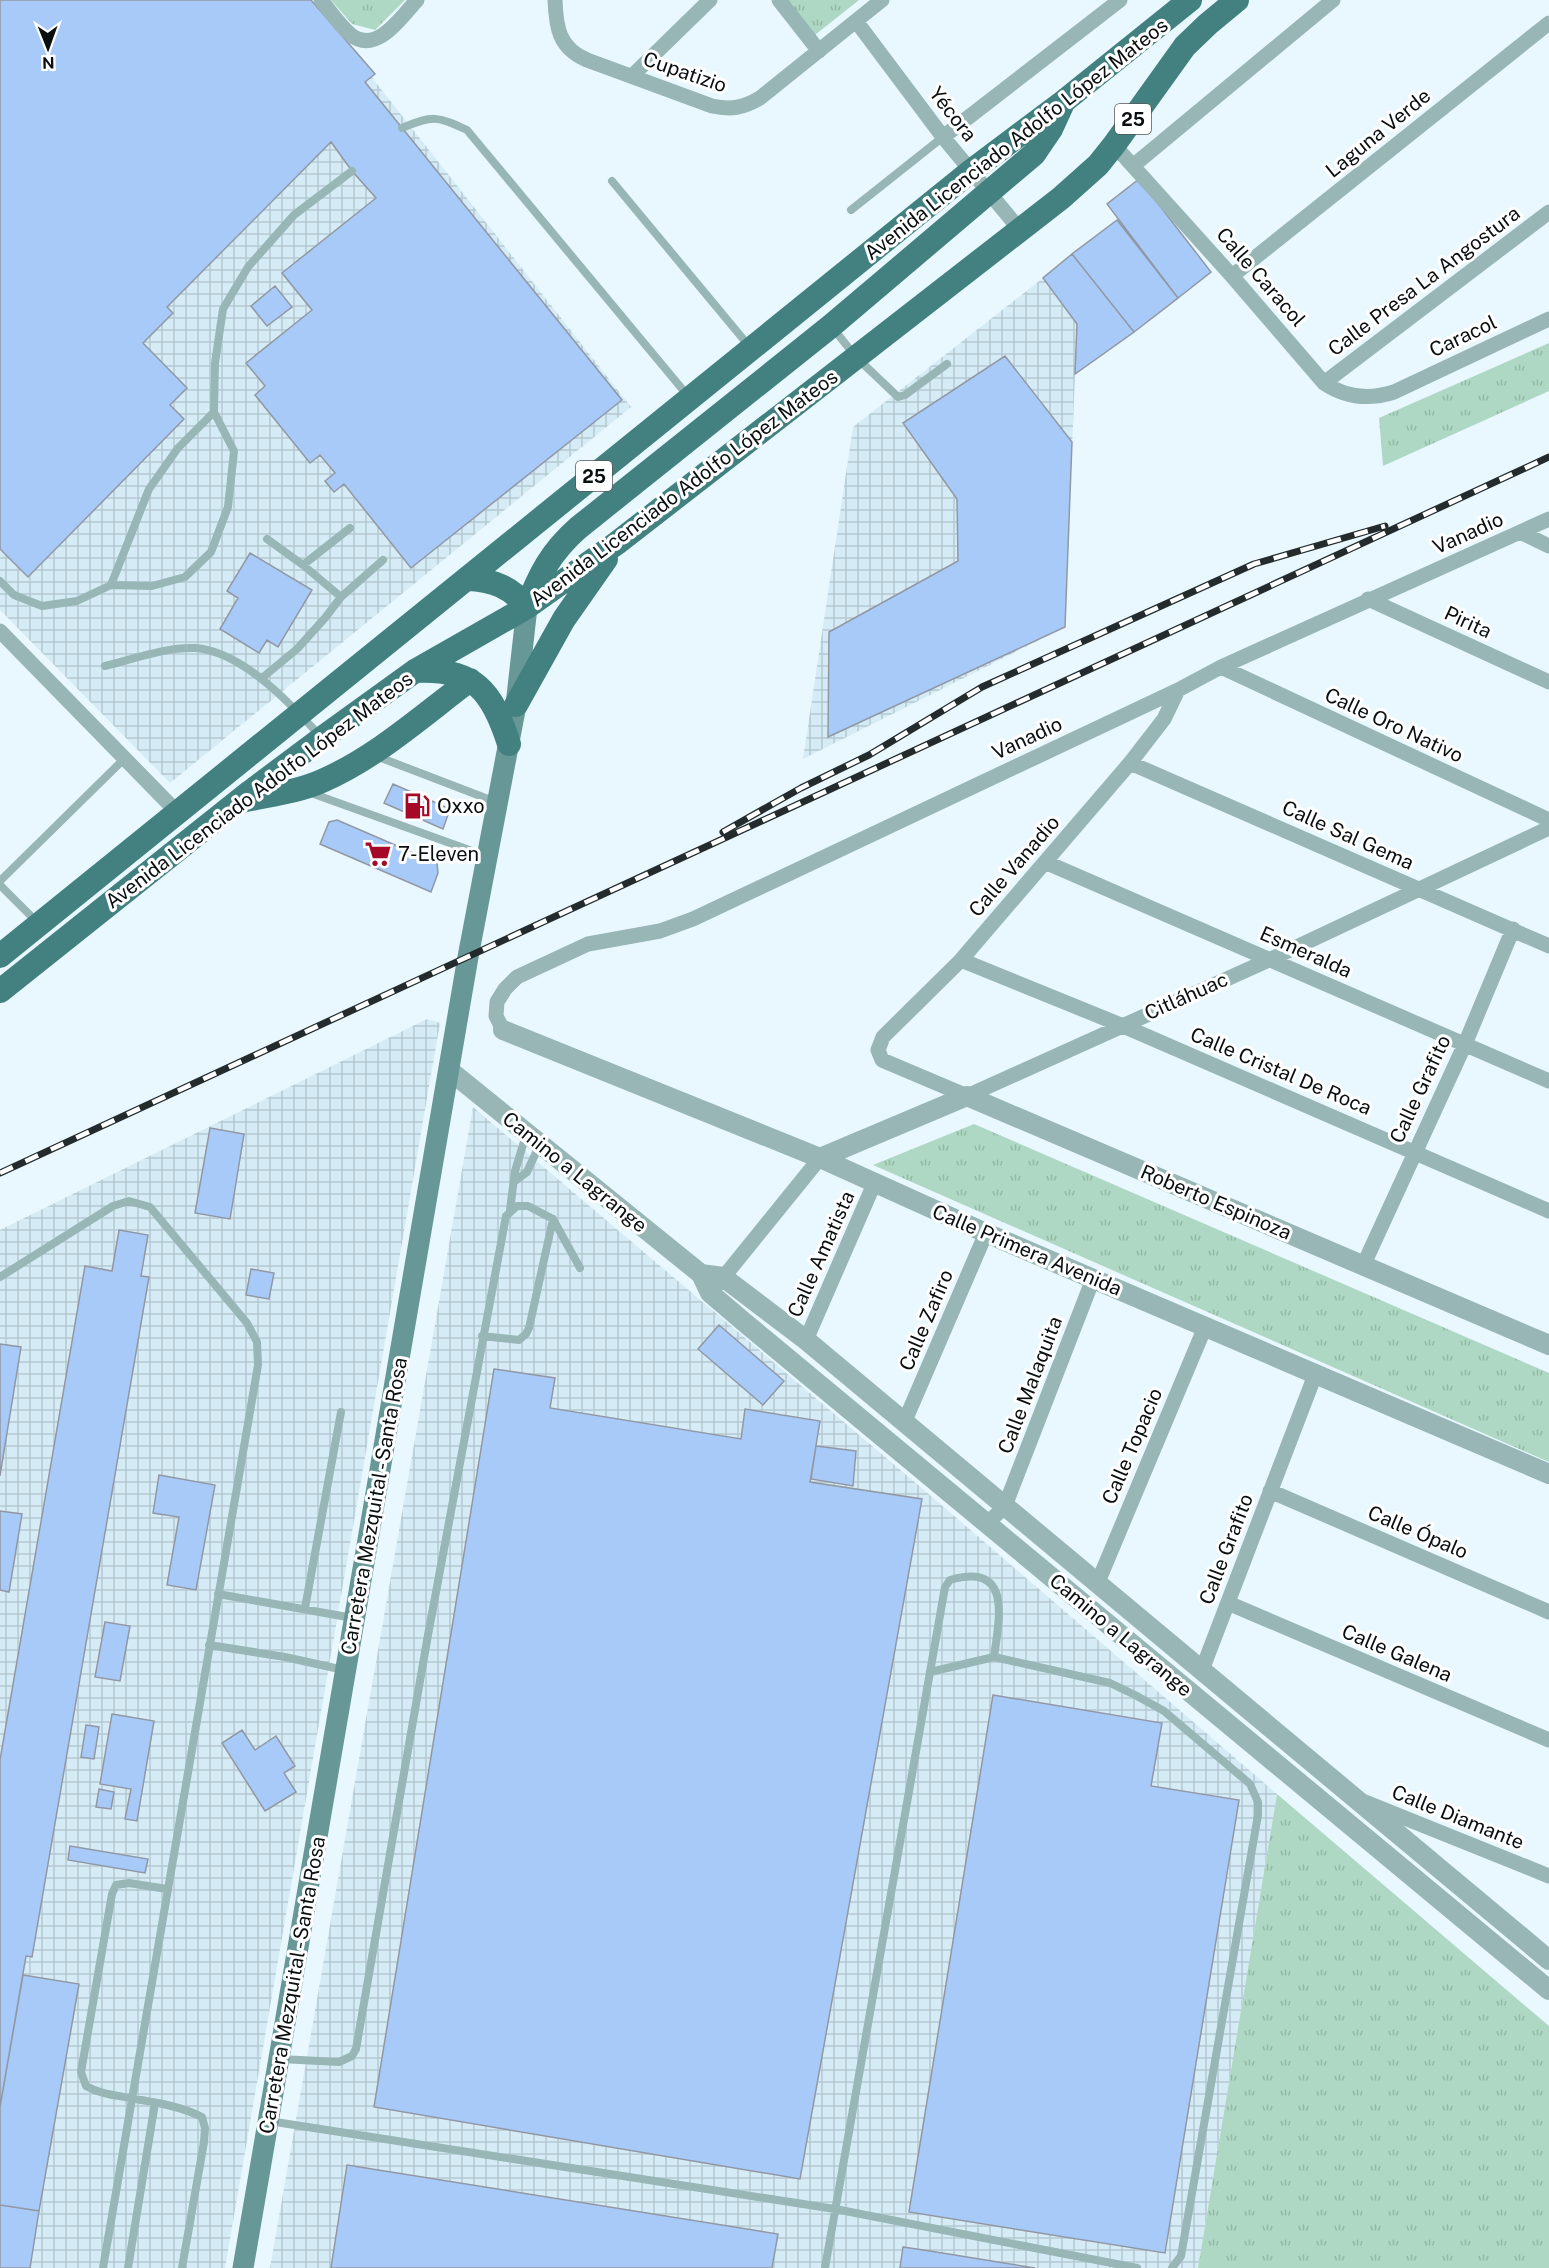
<svg xmlns="http://www.w3.org/2000/svg" width="1549" height="2268" font-family="'Public Sans',sans-serif">
<defs>
<pattern id="industrial-grid" width="8" height="8" patternUnits="userSpaceOnUse" patternTransform="scale(1.5)"><rect width="8" height="8" fill="#d5ecf6"/><path d="M0 4h8M4 0v8" fill="none" stroke="#b6c9d2"/></pattern>
<pattern id="grass-tufts" width="24" height="20" patternUnits="userSpaceOnUse" patternTransform="scale(1.5)"><rect width="24" height="20" fill="#aed8c3"/><path d="M3 7l-1-3M5 7V3M7 7l1-3M15 17l-1-3M17 17v-4M19 17l1-3" fill="none" stroke="#94b8a6"/></pattern>
</defs>
<rect width="100%" height="100%" fill="#e9f8ff"/>
<!-- industrial -->
<path fill="url(#industrial-grid)" d="M 0,0 L 355,56 L 631,407 L 170,783 L 0,610 Z
M 1043,278 L 1077,324 L 1065,627 L 803,759 L 853,427 Z
M 427,1019 L 440,1023 L 225,2268 L 0,2268 L 0,1230 Z
M 473,1107 L 924,1490 L 1277,1794 L 1198,2268 L 270,2268 Z"/>
<!-- grass -->
<path fill="url(#grass-tufts)" d="M 331,0 L 405,0 L 375,30 L 352,24 Z
M 787,0 L 859,0 L 815,35 Z
M 1549,343 L 1549,391 L 1383,466 L 1379,418 Z
M 974,1124 L 1549,1373 L 1549,1462 L 873,1165 Z
M 1277,1794 L 1549,2026 L 1549,2268 L 1198,2268 Z"/>
<!-- building -->
<path fill="#a8caf9" stroke="#9198a3" stroke-width="1.5" d="M 0,0 L 311,0 L 375,74 L 365,82 L 622,400 L 411,568 L 344,484 L 334,492 L 325,481 L 335,473 L 320,455 L 310,463 L 255,395 L 265,386 L 246,363 L 312,310 L 282,273 L 376,198 L 352,171 L 331,142 L 167,307 L 173,313 L 143,343 L 187,388 L 170,405 L 184,419 L 28,577 L 0,549 Z
M 1139,179 L 1211,272 L 1178,298 L 1107,204 Z
M 1117,220 L 1178,298 L 1134,332 L 1072,254 Z
M 1072,254 L 1134,332 L 1075,374 L 1077,324 L 1043,278 Z
M 275,286 L 292,307 L 267,326 L 251,306 Z
M 1005,356 L 1072,442 L 1065,627 L 828,737 L 829,632 L 958,561 L 957,499 L 903,423 Z
M 250,553 L 312,590 L 278,647 L 267,640 L 259,653 L 220,629 L 238,598 L 227,591 Z
M 393,784 L 450,809 L 443,829 L 384,803 Z
M 337,820 L 437,863 L 438,873 L 431,892 L 320,844 L 329,822 Z
M 210,1128 L 244,1134 L 230,1219 L 195,1213 Z
M 119,1230 L 148,1235 L 141,1276 L 149,1277 L 32,1957 L 26,1956 L 0,2107 L 0,1760 L 85,1266 L 112,1271 Z
M 251,1269 L 274,1273 L 269,1299 L 246,1295 Z
M 719,1325 L 784,1381 L 763,1405 L 698,1349 Z
M 0,1344 L 21,1347 L 0,1476 Z
M 494,1369 L 555,1378 L 550,1408 L 741,1439 L 745,1409 L 820,1421 L 810,1482 L 922,1499 L 800,2179 L 374,2107 Z
M 816,1446 L 856,1451 L 853,1486 L 811,1479 Z
M 159,1475 L 215,1485 L 196,1590 L 167,1585 L 179,1517 L 153,1513 Z
M 0,1511 L 22,1514 L 9,1592 L 0,1590 Z
M 105,1622 L 130,1626 L 120,1681 L 95,1677 Z
M 993,1695 L 1162,1723 L 1151,1786 L 1239,1800 L 1165,2253 L 909,2212 Z
M 112,1714 L 154,1721 L 137,1821 L 125,1819 L 131,1789 L 100,1784 Z
M 86,1725 L 99,1727 L 94,1759 L 81,1757 Z
M 242,1730 L 255,1750 L 276,1736 L 295,1766 L 284,1773 L 296,1792 L 265,1811 L 222,1743 Z
M 99,1789 L 114,1792 L 111,1809 L 96,1807 Z
M 70,1846 L 148,1859 L 145,1873 L 68,1860 Z
M 23,1975 L 79,1984 L 39,2211 L 0,2205 L 0,2107 Z
M 347,2165 L 778,2234 L 772,2268 L 331,2268 Z
M 0,2205 L 39,2211 L 30,2268 L 0,2268 Z
M 903,2247 L 930,2251 L 1035,2268 L 900,2268 Z"/>
<g fill="none" stroke-linecap="round" stroke-linejoin="round">
<!-- service -->
<path stroke="#97b6b5" stroke-width="8" d="M 402,128 C 433,115 437,116 467,130 L 688,396
M 612,181 L 749,346
M 851,210 L 943,137
M 832,327 L 856,357 L 898,397 L 905,395 L 947,364
M 267,539 L 303,565 L 341,597
M 303,565 L 350,528
M 0,581 L 14,595 L 42,606 L 77,601 L 111,585 L 152,586 L 185,577 L 211,552 L 228,507 L 234,451 L 214,412 L 215,363 L 223,309 L 248,267 L 294,215 L 352,171
M 111,585 L 149,489 L 178,448 L 214,412
M 105,666 C 134,659 165,647 195,648 C 242,651 291,704 321,737
M 262,678 L 297,649 L 325,618 L 341,597 L 383,560
M 376,756 L 496,802
M 311,793 L 486,856
M 0,881 L 125,758
M 0,885 L 36,921
M 515,1181 L 527,1172 L 539,1146
M 510,1210 L 515,1171 L 526,1135
M 553,1219 L 580,1268
M 0,1277 L 113,1206 L 129,1201 L 150,1207 L 247,1323 L 257,1342 L 258,1365 L 103,2268
M 218,1594 L 353,1618
M 305,1608 L 341,1412
M 209,1645 L 285,1657 L 344,1670
M 994,1657 L 1110,1683 L 1135,1695 L 1164,1711 L 1250,1784 L 1258,1802 L 1258,1815 L 1181,2256 L 1172,2268
M 167,1889 L 129,1883 L 116,1885 L 112,1894 L 81,2072 L 86,2086 C 100,2094 114,2095 130,2098 C 154,2102 180,2106 202,2117 L 205,2128 L 204,2142 L 182,2268
M 280,2059 L 339,2062 L 352,2056 L 356,2049 L 428,1635 L 506,1216 L 517,1206 L 528,1206 L 553,1219 L 529,1328 L 526,1334 L 519,1340 L 482,1336
M 269,2121 L 835,2209 L 1137,2268
M 128,2268 L 155,2103
M 825,2268 L 945,1587 L 950,1580 C 1013,1562 999,1619 994,1657 L 930,1672"/>
<!-- minor -->
<path stroke="#97b6b5" stroke-width="15" d="M 321,0 C 330,11 340,26 351,35 C 377,55 402,16 417,0
M 555,0 C 556,28 559,48 587,60 L 712,106 C 731,110 743,108 760,98 L 882,0
M 779,0 L 819,51
M 856,21 L 943,137 L 1020,230
M 632,76 L 710,0
M 943,137 L 1120,0
M 1114,145 L 1232,276 L 1324,383 C 1346,398 1369,400 1394,392 L 1549,319
M 1134,165 L 1333,0
M 1232,276 L 1549,23
M 1324,383 L 1549,212
M 1520,532 L 1549,546
M 1368,599 L 1549,682
M 0,631 L 177,812
M 1221,667 L 1549,820
M 1178,690 L 1164,719 L 1130,763 L 961,960 L 883,1037 L 878,1050 L 882,1060 L 967,1096 L 1271,959 L 1549,828
M 1130,763 L 1549,946
M 1045,862 L 1549,1081
M 961,960 L 1121,1025 L 1549,1211
M 503,1030 L 496,1016 L 497,1002 L 505,989 L 517,977 L 588,944 L 660,931 L 693,919 L 1178,690 L 1221,667 L 1549,519
M 1363,1266 L 1465,1044 L 1513,929
M 718,1284 L 820,1158
M 806,1340 L 874,1184
M 904,1423 L 986,1233
M 1270,1491 L 1549,1612
M 987,1524 L 1005,1506 L 1093,1279
M 1098,1582 L 1205,1327
M 1228,1603 L 1549,1740
M 1202,1670 L 1315,1375
M 1365,1802 L 1549,1876"/>
<!-- tertiary -->
<path stroke="#97b6b5" stroke-width="20" d="M 503,1030 L 820,1158 L 986,1233 L 1549,1474
M 449,1070 L 701,1274 L 710,1293 L 744,1322 L 1549,1990
M 820,1158 L 967,1096 L 1549,1345
M 701,1274 L 723,1277 L 806,1340 L 1549,1960"/>
<!-- secondary -->
<path stroke="#679796" stroke-width="21" d="M 243,2268 L 468,957 L 516,705 L 527,607"/>
<!-- primary -->
<path stroke="#428180" stroke-width="24" d="M 467,579 C 493,580 511,587 527,607
M 527,607 C 540,573 551,552 578,528 L 831,326 L 1034,154 L 1051,129 L 1062,105
M 415,671 C 474,668 492,690 509,744
M 516,705 L 564,619 L 606,559
M 242,801 C 269,795 297,792 322,781 C 377,757 423,715 470,680
M 0,956 L 971,171 L 1063,102 L 1190,0
M 0,991 L 250,792 L 322,738 L 415,671 L 527,607 L 617,543 L 1061,198 L 1098,165 L 1114,145 L 1185,46 L 1208,24 L 1237,0"/>
<!-- rail casing -->
<g stroke="#242b2d" stroke-width="7">
<path id="rail" d="M 723,832 L 801,788 L 869,755 L 982,687 L 1254,564 L 1385,526
M 0,1173 L 1549,457"/>
</g>
<!-- rail -->
<use href="#rail" stroke="#fff" stroke-width="4.5" stroke-dasharray="14" stroke-linecap="butt"/>
</g>
<!-- icons -->
<defs>
<g id="fuel-bare" transform="scale(2.07)"><path d="M-5.5-6h7V0h2V4h1.3V-2.5L3-4.5l.8-.8L6-3V5H2.5V1h-1V6h-7ZM-4.2-4.7v3.2H.2V-4.7Z" fill="#a50927" stroke="#fff" stroke-width="2.5" paint-order="stroke"/></g>
<g id="supermarket-bare" transform="scale(2.07)"><path d="M-6-5.5h2.5l.6 2H6L4.5 2H-2.5L-4.4-4H-6ZM-1.5 3.2a1.3 1.3 0 1 0 .1 0ZM3 3.2a1.3 1.3 0 1 0 .1 0Z" fill="#a50927" stroke="#fff" stroke-width="2.5" paint-order="stroke"/></g>
</defs>
<g fill-rule="evenodd">
<use href="#fuel-bare" x="417" y="806"/>
<use href="#supermarket-bare" x="378" y="854"/>
</g>
<g text-anchor="middle" dominant-baseline="central" stroke-width="6" stroke-linejoin="round" paint-order="stroke">
<!-- shield labels -->
<g fill="#fff" stroke="#535658" stroke-width="1.5">
<rect x="1115" y="104" width="36" height="30" rx="4.5"/>
<rect x="576" y="461" width="36" height="30" rx="4.5"/>
</g>
<g font-size="18" font-weight="bold" fill="#090e10">
<text x="1133" y="119">25</text>
<text x="594" y="476">25</text>
</g>
<!-- street labels -->
<g font-size="20" fill="#090e10" stroke="#fff">
<text transform="translate(685 72) rotate(19)">Cupatizio</text>
<text transform="translate(953 114) rotate(52)">Yécora</text>
<text transform="translate(1378 133) rotate(-39)">Laguna Verde</text>
<text transform="translate(1016 139) rotate(-38)">Avenida Licenciado Adolfo López Mateos</text>
<text transform="translate(1261 277) rotate(49)">Calle Caracol</text>
<text transform="translate(1424 281) rotate(-37)">Calle Presa La Angostura</text>
<text transform="translate(1463 336) rotate(-25)">Caracol</text>
<text transform="translate(684 488) rotate(-37)">Avenida Licenciado Adolfo López Mateos</text>
<text transform="translate(1468 533) rotate(-24)">Vanadio</text>
<text transform="translate(1468 622) rotate(25)">Pirita</text>
<text transform="translate(1394 725) rotate(25)">Calle Oro Nativo</text>
<text transform="translate(1027 738) rotate(-25)">Vanadio</text>
<text transform="translate(259 790) rotate(-37)">Avenida Licenciado Adolfo López Mateos</text>
<text transform="translate(1348 835) rotate(24)">Calle Sal Gema</text>
<text transform="translate(1014 866) rotate(-49)">Calle Vanadio</text>
<text transform="translate(1306 952) rotate(24)">Esmeralda</text>
<text transform="translate(1186 996) rotate(-24)">Citláhuac</text>
<text transform="translate(1281 1071) rotate(23)">Calle Cristal De Roca</text>
<text transform="translate(1420 1089) rotate(-65)">Calle Grafito</text>
<text transform="translate(575 1172) rotate(39)">Camino a Lagrange</text>
<text transform="translate(1216 1202) rotate(23)">Roberto Espinoza</text>
<text transform="translate(1027 1250) rotate(23)">Calle Primera Avenida</text>
<text transform="translate(821 1254) rotate(-66)">Calle Amatista</text>
<text transform="translate(926 1320) rotate(-67)">Calle Zafiro</text>
<text transform="translate(1030 1385) rotate(-69)">Calle Malaquita</text>
<text transform="translate(1132 1446) rotate(-67)">Calle Topacio</text>
<text transform="translate(374 1506) rotate(-80)">Carretera Mezquital - Santa Rosa</text>
<text transform="translate(1418 1532) rotate(23)">Calle Ópalo</text>
<text transform="translate(1226 1549) rotate(-69)">Calle Grafito</text>
<text transform="translate(1121 1635) rotate(40)">Camino a Lagrange</text>
<text transform="translate(1397 1653) rotate(23)">Calle Galena</text>
<text transform="translate(1458 1817) rotate(22)">Calle Diamante</text>
<text transform="translate(292 1985) rotate(-80)">Carretera Mezquital - Santa Rosa</text>
</g>
<!-- poi labels -->
<g font-size="20" fill="#090e10" stroke="#fff" text-anchor="start">
<text x="437" y="806">Oxxo</text>
<text x="398" y="854">7-Eleven</text>
</g>
</g>
<!-- north arrow -->
<g transform="translate(48 48) rotate(179)" stroke="#ffffff" stroke-width="4.5" paint-order="stroke">
<path d="M0-4.5L10 22L0 15L-10 22Z" fill="#090e10"/>
<text y="-9" font-size="16" font-weight="bold" text-anchor="middle" fill="#090e10">N</text>
</g>
</svg>
